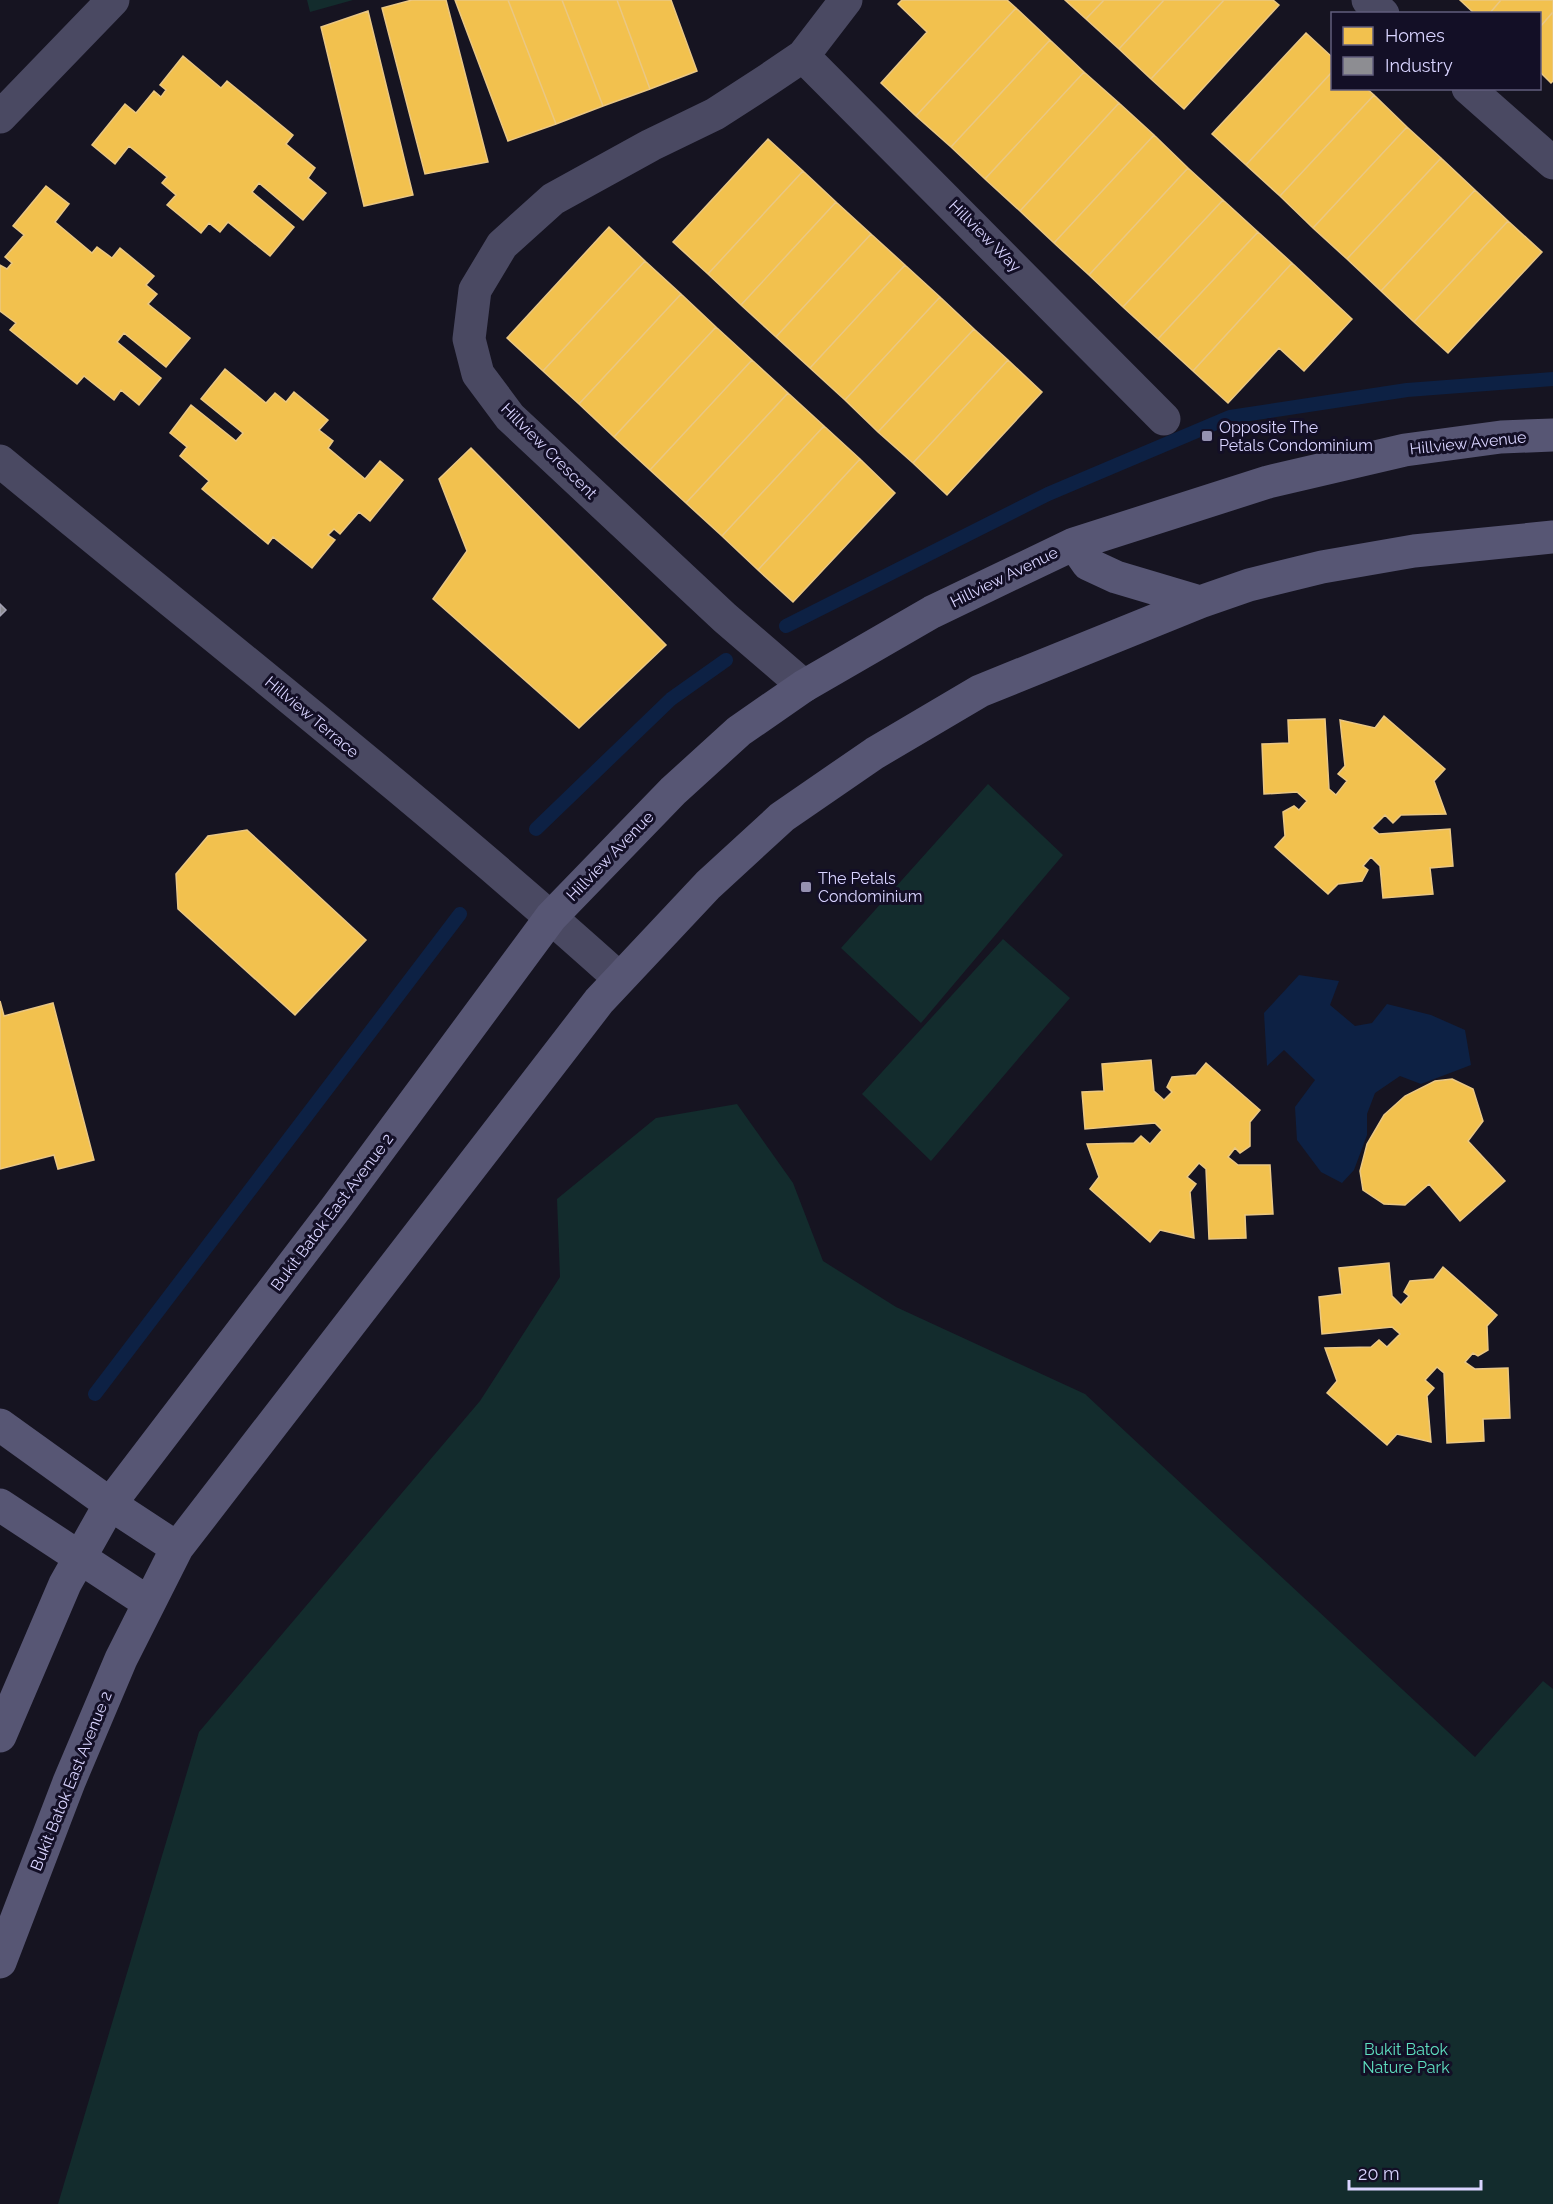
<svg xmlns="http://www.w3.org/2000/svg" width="1553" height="2204" font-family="Raleway,sans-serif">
<rect width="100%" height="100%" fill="#161421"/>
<!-- green -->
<path fill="#132c2d" d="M 307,0 L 353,0 L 310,12 Z
M 988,784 L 1063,855 L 921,1023 L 841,948 Z
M 1003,939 L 1070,998 L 931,1161 L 862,1094 Z
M 737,1104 L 793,1183 L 823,1261 L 896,1307 L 1085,1394 L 1475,1757 L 1543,1681 L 1553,1689 L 1553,2204 L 58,2204 L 199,1732 L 480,1401 L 560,1277 L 557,1199 L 656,1118 Z"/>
<!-- water -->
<path fill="#0d2144" d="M 1299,975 L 1339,981 L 1330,1005 L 1355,1026 L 1372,1023 L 1387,1004 L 1431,1015 L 1465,1030 L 1471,1065 L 1421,1084 L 1400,1076 L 1375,1093 L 1367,1114 L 1367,1135 L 1354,1170 L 1342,1183 L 1321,1172 L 1297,1140 L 1295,1107 L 1315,1080 L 1284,1050 L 1267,1066 L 1264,1013 Z"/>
<!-- homes -->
<path fill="#f2c14e" stroke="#eac783" stroke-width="1.5" d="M 412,0 L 446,0 L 488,162 L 425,174 L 382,8 Z
M 455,0 L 508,0 L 556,124 L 508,141 Z
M 508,0 L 562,0 L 603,106 L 556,124 Z
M 562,0 L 617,0 L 650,89 L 603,106 Z
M 617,0 L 671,0 L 697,71 L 650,89 Z
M 902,0 L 1007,0 L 1016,8 L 916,116 L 881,83 L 927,32 L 898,4 Z
M 1065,0 L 1104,0 L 1086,19 Z
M 1104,0 L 1164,0 L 1119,49 L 1086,19 Z
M 1164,0 L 1224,0 L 1151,79 L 1119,49 Z
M 1224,0 L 1273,0 L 1279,5 L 1184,109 L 1151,79 Z
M 1460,0 L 1501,0 L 1489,14 L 1475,14 Z
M 1501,0 L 1553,0 L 1553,12 L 1540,27 L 1540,14 L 1489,14 Z
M 1016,8 L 1050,40 L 951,147 L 916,116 Z
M 368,11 L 413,195 L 364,206 L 321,27 Z
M 1553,12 L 1553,81 L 1551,83 L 1540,72 L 1540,27 Z
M 1306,33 L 1332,57 L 1332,72 L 1246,165 L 1212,134 Z
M 1050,40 L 1084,72 L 985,179 L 951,147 Z
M 183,56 L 221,88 L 227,81 L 293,135 L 286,144 L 315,168 L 308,178 L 326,193 L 303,220 L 259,183 L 252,192 L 294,227 L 270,256 L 228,222 L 220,232 L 209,223 L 201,233 L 167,205 L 176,195 L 162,183 L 167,177 L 129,146 L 115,164 L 92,145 L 125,104 L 136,113 L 154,91 L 161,97 L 166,90 L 160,85 Z
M 1084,72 L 1119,103 L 1020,211 L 985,179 Z
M 1332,72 L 1332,88 L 1366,88 L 1374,95 L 1280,196 L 1246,165 Z
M 1374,95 L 1407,127 L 1313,228 L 1280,196 Z
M 1119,103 L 1154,135 L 1054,243 L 1020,211 Z
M 1407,127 L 1441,158 L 1347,259 L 1313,228 Z
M 1154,135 L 1188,168 L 1089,275 L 1054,243 Z
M 768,139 L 803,171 L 708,274 L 673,242 Z
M 1441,158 L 1475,190 L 1381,291 L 1347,259 Z
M 1188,168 L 1223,200 L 1123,307 L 1089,275 Z
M 803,171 L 836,202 L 741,305 L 708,274 Z
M 46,186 L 69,204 L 55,222 L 92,253 L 97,247 L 112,258 L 120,248 L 154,276 L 146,285 L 157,294 L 148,304 L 190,338 L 166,367 L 124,333 L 117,342 L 161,378 L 139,405 L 121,390 L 114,400 L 84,376 L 77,384 L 10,330 L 16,323 L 0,311 L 0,265 L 7,269 L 12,263 L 5,257 L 24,235 L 13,226 Z
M 1475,190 L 1508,221 L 1414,322 L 1381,291 Z
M 1223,200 L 1258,232 L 1158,339 L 1123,307 Z
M 836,202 L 871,234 L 776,337 L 741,305 Z
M 1508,221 L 1542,252 L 1448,353 L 1414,322 Z
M 609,227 L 645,261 L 543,371 L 507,338 Z
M 1258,232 L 1292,263 L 1193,371 L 1158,339 Z
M 871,234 L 905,265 L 810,368 L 776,337 Z
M 645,261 L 681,294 L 579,404 L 543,371 Z
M 1292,263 L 1352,319 L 1304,371 L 1279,348 L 1228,403 L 1193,371 Z
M 905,265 L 940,297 L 845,400 L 810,368 Z
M 681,294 L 716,327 L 614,437 L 579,404 Z
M 940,297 L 974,329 L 878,432 L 845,400 Z
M 716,327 L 752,360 L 650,470 L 614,437 Z
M 974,329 L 1008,360 L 913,463 L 878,432 Z
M 752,360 L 788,393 L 686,503 L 650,470 Z
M 1008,360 L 1042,392 L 947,495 L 913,463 Z
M 225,369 L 266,403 L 275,393 L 286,402 L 294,392 L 328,420 L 319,430 L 333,441 L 328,448 L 365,479 L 380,461 L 403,480 L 370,521 L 359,512 L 340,534 L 334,529 L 328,535 L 335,540 L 312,568 L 273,537 L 268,544 L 202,489 L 209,481 L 180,456 L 187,447 L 170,433 L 191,405 L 236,441 L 243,433 L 201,399 Z
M 788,393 L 824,426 L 722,536 L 686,503 Z
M 824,426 L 860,459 L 758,570 L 722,536 Z
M 471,448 L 666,645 L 579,728 L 433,599 L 467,551 L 439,479 Z
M 860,459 L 895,493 L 793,602 L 758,570 Z
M 1384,716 L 1445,769 L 1434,781 L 1446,814 L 1401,815 L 1393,823 L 1385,815 L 1372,828 L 1379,834 L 1450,829 L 1453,866 L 1430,868 L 1433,894 L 1383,898 L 1380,866 L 1371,857 L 1363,866 L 1368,870 L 1362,881 L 1338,884 L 1328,894 L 1275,847 L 1285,836 L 1283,812 L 1294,806 L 1299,810 L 1307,801 L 1297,792 L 1264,794 L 1262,744 L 1289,743 L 1288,720 L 1325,719 L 1329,789 L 1336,795 L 1347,781 L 1338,774 L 1345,766 L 1340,720 L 1375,728 Z
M 247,830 L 366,940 L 295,1015 L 178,909 L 176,874 L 208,836 Z
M 0,1001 L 4,1016 L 53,1003 L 94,1160 L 58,1169 L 54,1155 L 0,1169 Z
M 1151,1060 L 1154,1091 L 1164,1100 L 1172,1092 L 1167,1087 L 1172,1077 L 1196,1075 L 1206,1063 L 1260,1110 L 1250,1122 L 1250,1146 L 1240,1153 L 1235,1148 L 1228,1157 L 1238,1165 L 1270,1165 L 1273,1214 L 1245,1215 L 1246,1238 L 1209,1239 L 1206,1169 L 1199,1163 L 1187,1177 L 1196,1184 L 1190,1192 L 1194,1238 L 1160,1230 L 1150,1242 L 1090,1189 L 1099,1177 L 1087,1144 L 1134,1143 L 1141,1136 L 1150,1144 L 1162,1130 L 1155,1123 L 1085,1129 L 1082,1092 L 1104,1091 L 1102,1064 Z
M 1452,1079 L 1473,1089 L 1483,1121 L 1468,1141 L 1505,1181 L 1460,1221 L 1429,1184 L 1405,1205 L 1384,1204 L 1363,1190 L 1360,1171 L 1367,1144 L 1384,1115 L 1405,1096 L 1435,1081 Z
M 1389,1263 L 1392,1296 L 1401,1305 L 1409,1296 L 1404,1292 L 1410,1281 L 1434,1279 L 1443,1267 L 1497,1315 L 1487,1326 L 1488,1350 L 1478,1356 L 1473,1353 L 1465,1362 L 1475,1369 L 1508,1368 L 1510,1418 L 1483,1419 L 1484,1441 L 1447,1443 L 1444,1373 L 1437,1367 L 1425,1380 L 1434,1388 L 1427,1396 L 1431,1442 L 1397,1434 L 1387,1445 L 1327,1393 L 1337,1381 L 1325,1348 L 1371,1347 L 1379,1340 L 1387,1347 L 1400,1334 L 1392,1327 L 1322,1334 L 1319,1297 L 1342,1294 L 1339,1268 Z"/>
<!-- industry -->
<path fill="#8d8d92" stroke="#a4a2b3" stroke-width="1.5" d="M 0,604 L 6,610 L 0,616 Z"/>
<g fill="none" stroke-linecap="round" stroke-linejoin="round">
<!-- stream -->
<path stroke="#0d2144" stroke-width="14" d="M 786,626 L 1048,494 L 1230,417 L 1407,390 L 1553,379
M 536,829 L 671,699 L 726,660
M 95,1394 L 460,914"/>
<!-- street -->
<path stroke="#4a4962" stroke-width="33" d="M 1368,0 L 1383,14
M 803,56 L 1164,419
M 1468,88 L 1553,163
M 0,117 L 113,0
M 0,461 C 207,632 419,798 619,978
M 804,686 L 725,618 L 510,417 L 478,374 L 469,339 L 475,290 L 502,245 L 553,199 L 651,145 L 715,114 L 769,79 L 803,56 L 846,0"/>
<!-- secondary -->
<path stroke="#575674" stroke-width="33" d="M 1074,544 L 1088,564 L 1116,577 L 1200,602
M 0,1425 L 110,1504 L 177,1548
M 0,1505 L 149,1603
M 0,1736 L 65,1584 L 110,1504 L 336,1208 L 551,917 L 673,791 L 739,731 L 804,686 L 932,612 L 1074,544 L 1268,482 L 1405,450 L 1501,437 L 1553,435
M 0,1962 L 69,1782 L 121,1659 L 177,1548 L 599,1001 L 708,885 L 782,817 L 875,753 L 980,691 L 1200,602 L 1249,585 L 1322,567 L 1414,551 L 1553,537"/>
</g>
<!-- markers -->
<g fill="#9591b1" stroke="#130f26" stroke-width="2">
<rect x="1201" y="430" width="12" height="12" rx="3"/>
<rect x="800" y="881" width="12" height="12" rx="3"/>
</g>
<g text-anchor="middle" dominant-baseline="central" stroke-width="6" stroke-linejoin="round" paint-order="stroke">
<!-- street labels -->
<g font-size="16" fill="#d9d4ff" stroke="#130f26">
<text transform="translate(985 236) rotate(45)">Hillview Way</text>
<text transform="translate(1468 443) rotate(-6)">Hillview Avenue</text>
<text transform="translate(549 451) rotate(45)">Hillview Crescent</text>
<text transform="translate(1004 577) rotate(-26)">Hillview Avenue</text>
<text transform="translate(312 717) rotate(40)">Hillview Terrace</text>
<text transform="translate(610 856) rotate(-46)">Hillview Avenue</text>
<text transform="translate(332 1212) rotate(-53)">Bukit Batok East Avenue 2</text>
<text transform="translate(71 1781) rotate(-68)">Bukit Batok East Avenue 2</text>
</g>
<!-- poi labels -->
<g font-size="16" fill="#d9d4ff" stroke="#130f26" text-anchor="start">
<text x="1219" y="427">Opposite The<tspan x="1219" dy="18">Petals Condominium</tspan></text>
<text x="818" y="878">The Petals<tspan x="818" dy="18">Condominium</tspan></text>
</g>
<!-- park labels -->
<g font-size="16" fill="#5fe0c0" stroke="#130f26">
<text x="1406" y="2049">Bukit Batok<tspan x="1406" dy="18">Nature Park</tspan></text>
</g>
</g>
<!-- legend -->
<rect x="1331" y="12" width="210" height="78" fill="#130f26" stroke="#625e7d" stroke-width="1.5"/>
<rect x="1343" y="27" width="30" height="18" fill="#f2c14e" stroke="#625e7d" stroke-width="1.5"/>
<text x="1385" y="42" font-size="18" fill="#d9d4ff">Homes</text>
<rect x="1343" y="57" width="30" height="18" fill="#8d8d92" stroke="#625e7d" stroke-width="1.5"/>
<text x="1385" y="72" font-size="18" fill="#d9d4ff">Industry</text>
<!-- scale -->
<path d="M1349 2180v9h132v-9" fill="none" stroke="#d9d4ff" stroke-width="3"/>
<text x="1358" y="2180" font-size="18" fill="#d9d4ff" stroke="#130f26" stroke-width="4.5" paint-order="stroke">20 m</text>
</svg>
